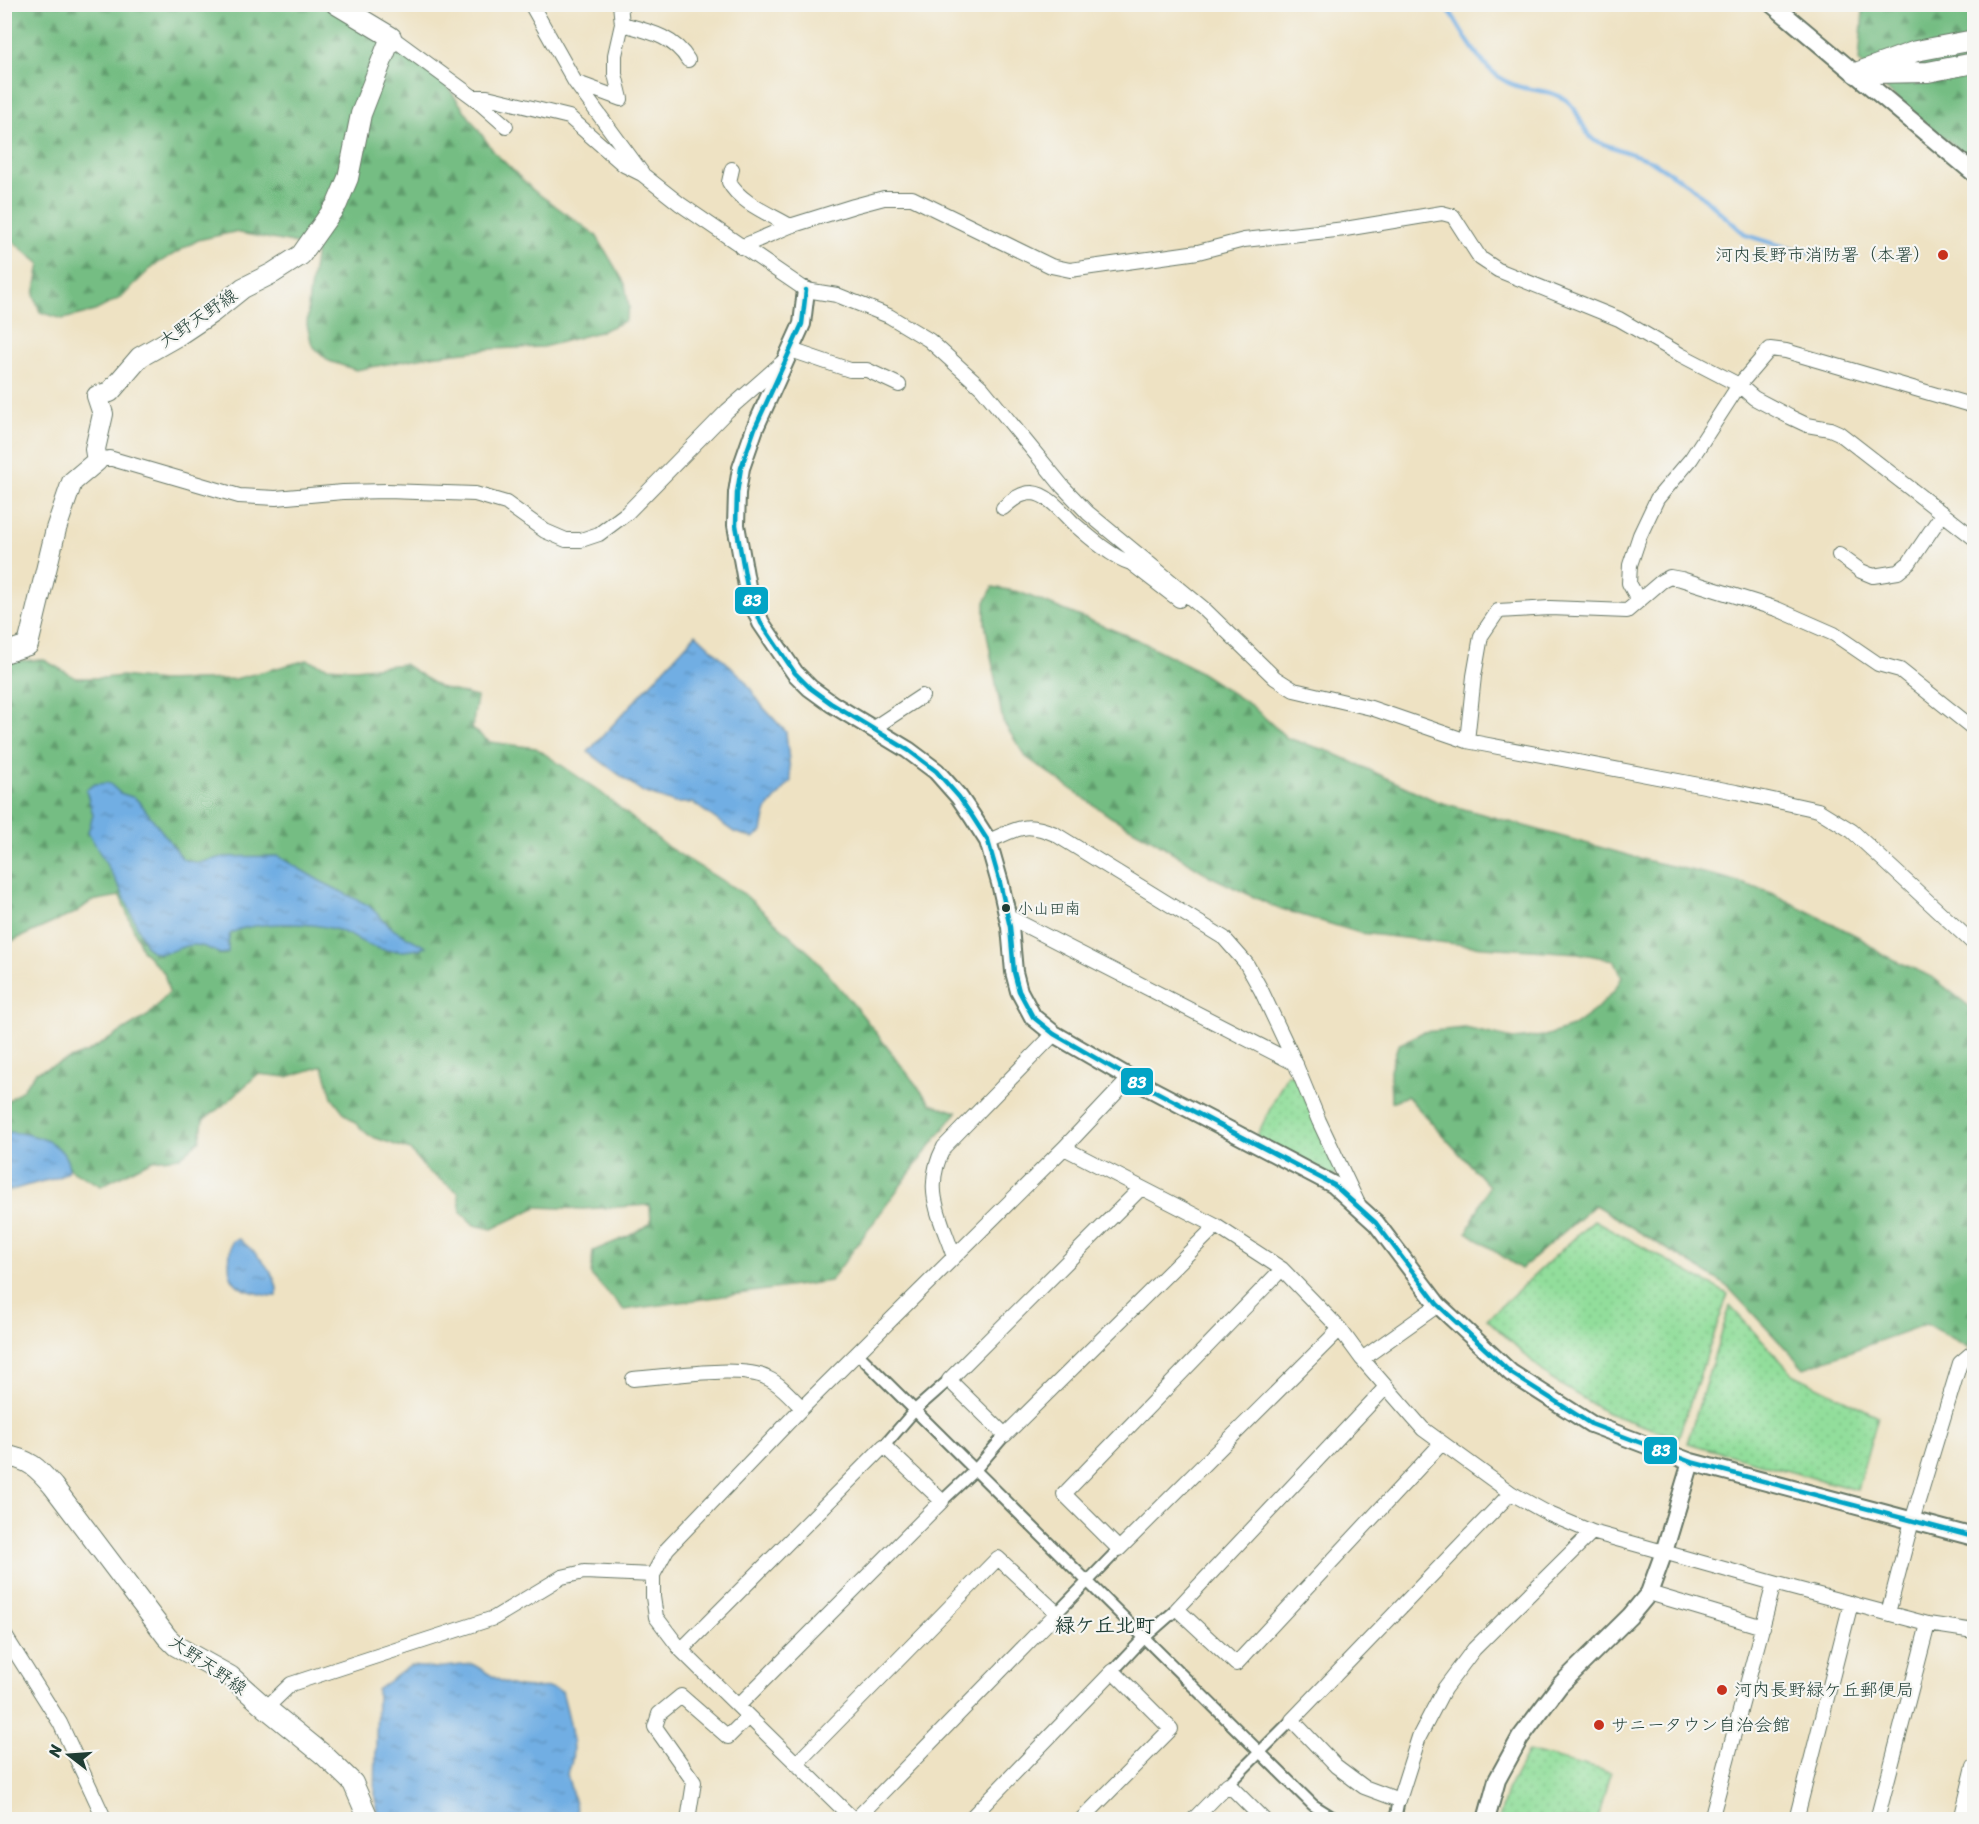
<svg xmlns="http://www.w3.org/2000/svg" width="1979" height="1824" font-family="Sriracha,'Klee One',sans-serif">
<defs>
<pattern id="green-dots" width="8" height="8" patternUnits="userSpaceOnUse" patternTransform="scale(1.5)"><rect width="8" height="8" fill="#92de9b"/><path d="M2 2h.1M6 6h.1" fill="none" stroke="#7dbf86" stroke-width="1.8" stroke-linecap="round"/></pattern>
<pattern id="forest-firs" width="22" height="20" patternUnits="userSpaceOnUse" patternTransform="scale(1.5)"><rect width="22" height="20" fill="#75bd83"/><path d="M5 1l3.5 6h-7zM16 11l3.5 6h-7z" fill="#5f9b6c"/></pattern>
<pattern id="water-ripples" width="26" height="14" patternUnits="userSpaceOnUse" patternTransform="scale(1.5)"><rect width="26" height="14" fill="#71aee3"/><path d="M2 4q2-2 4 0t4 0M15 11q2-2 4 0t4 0" fill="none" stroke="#5c8fb9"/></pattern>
</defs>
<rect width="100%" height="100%" fill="#f6f6f2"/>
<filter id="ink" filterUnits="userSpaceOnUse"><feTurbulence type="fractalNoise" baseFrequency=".0167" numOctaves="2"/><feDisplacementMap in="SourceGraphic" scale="12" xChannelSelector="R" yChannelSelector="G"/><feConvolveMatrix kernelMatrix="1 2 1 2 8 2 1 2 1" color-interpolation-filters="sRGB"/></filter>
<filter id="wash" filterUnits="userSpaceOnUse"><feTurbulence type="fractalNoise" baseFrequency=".008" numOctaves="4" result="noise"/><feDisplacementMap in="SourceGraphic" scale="24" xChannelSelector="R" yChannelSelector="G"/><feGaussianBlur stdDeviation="1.35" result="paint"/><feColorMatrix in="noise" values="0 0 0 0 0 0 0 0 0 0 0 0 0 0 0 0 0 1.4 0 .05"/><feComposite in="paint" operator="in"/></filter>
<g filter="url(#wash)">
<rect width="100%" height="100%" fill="#eee2c3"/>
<!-- green -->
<path fill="url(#green-dots)" stroke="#588e68" stroke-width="1.5" d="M 1287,1074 L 1296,1077 L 1338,1166 L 1333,1178 L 1256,1138 Z
M 1594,1220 L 1728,1294 L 1678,1438 L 1607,1413 L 1551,1379 L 1487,1319 Z
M 1730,1306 L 1793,1374 L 1878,1416 L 1857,1490 L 1687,1443 Z
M 1528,1751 L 1610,1772 L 1598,1819 L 1499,1819 L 1507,1791 Z"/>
<!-- forest -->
<path fill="url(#forest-firs)" stroke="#4a7d5c" stroke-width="1.5" d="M 4,5 L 352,5 L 440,76 L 494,152 L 533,190 L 596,235 L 625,284 L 629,308 L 625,321 L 599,332 L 543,347 L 491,349 L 430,356 L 356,370 L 329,361 L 312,345 L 307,325 L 309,296 L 316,251 L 293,243 L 234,232 L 198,240 L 153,266 L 122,297 L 95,311 L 63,319 L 40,312 L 34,295 L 40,264 L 5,235 Z
M 1867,5 L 1974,5 L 1974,161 L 1905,107 L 1859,62 L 1863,11 Z
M 993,587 L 1019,592 L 1138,640 L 1192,667 L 1252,706 L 1287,738 L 1331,752 L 1436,801 L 1645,860 L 1725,878 L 1769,892 L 1859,937 L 1881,954 L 1932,977 L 1974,1010 L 1974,1350 L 1926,1324 L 1804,1368 L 1726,1285 L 1595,1205 L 1521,1269 L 1467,1232 L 1489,1186 L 1407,1096 L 1391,1102 L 1390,1070 L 1398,1045 L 1423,1032 L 1465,1028 L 1513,1039 L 1545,1036 L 1572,1027 L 1595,1010 L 1614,991 L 1622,977 L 1614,960 L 1578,953 L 1483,947 L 1360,933 L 1275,907 L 1210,876 L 1155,841 L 1111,817 L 1026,757 L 1003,722 L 985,623 L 985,602 Z
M 44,660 L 76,678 L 104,678 L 122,676 L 161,681 L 235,679 L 307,660 L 327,667 L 355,669 L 404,664 L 439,687 L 477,697 L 472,729 L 490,742 L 536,748 L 599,791 L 669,848 L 744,894 L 813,956 L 863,1016 L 931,1104 L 957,1112 C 912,1167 873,1225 830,1281 L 624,1310 L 591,1275 L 593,1251 L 629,1236 L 651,1223 L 650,1205 L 583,1209 L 537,1207 L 492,1229 L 474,1225 L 461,1212 L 458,1192 L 426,1170 L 410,1150 L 370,1136 L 345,1114 L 332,1097 L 323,1066 L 287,1077 L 258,1074 L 225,1104 L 203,1120 L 200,1140 L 180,1157 L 152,1160 L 101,1186 L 73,1171 L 44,1140 L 7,1136 L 5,1132 L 4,1109 L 8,1101 L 22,1090 L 36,1072 L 88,1052 L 149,1015 L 169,992 L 164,973 L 142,950 L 120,896 L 92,901 L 75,913 L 5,944 L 5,661 Z"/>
<!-- water -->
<path fill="url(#water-ripples)" stroke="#48768c" stroke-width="1.5" d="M 696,634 L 743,678 L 763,707 L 786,732 L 791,781 L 766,810 L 762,832 L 753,838 L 734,832 L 693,803 L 675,803 L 643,792 L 588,752 Z
M 109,783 L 120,793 L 135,798 L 141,804 L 183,859 L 198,863 L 223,857 L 278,856 L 320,881 L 368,905 L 394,930 L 426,947 C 409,952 388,953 371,946 C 359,941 347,932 334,929 C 311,922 249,921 230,934 L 228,943 L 228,953 L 220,954 C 213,950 203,945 194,945 C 176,945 160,963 146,946 L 122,892 L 88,832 L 93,815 L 86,790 L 95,784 Z
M 7,1132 C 30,1133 66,1140 69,1169 C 59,1181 47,1179 33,1184 C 24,1186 16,1189 8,1191 L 5,1186 L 8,1181 L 5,1173 L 5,1133 Z
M 239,1239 C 254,1251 280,1274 277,1296 C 269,1297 261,1294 253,1292 C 225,1286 227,1265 232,1241 Z
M 472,1664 C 488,1672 500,1684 519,1687 C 535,1690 547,1684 562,1691 C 568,1714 580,1753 567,1774 L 579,1819 L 380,1819 L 375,1799 L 377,1690 L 410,1666 L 434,1668 Z"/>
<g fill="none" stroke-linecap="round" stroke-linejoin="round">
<!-- stream -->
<path stroke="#71aee3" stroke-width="4.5" d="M 1445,4 C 1464,32 1482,76 1517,86 C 1533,91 1552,90 1566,100 C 1580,110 1581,131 1595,141 L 1652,161 L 1692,187 L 1746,235 L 1804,253 L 1821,250 L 1832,252"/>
</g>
</g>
<g filter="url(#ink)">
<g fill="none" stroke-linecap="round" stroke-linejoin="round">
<!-- pedestrian casing -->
<g stroke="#677766" stroke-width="14">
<path id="pedestrian" d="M 858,1354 L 1313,1805 L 1337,1820
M 884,1446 L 915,1410 L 949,1380
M 942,1501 L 975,1470 L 1005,1435
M 1057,1613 L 1119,1549
M 1113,1671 L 1144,1638 L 1177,1609
M 1228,1784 L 1292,1720
M 1395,1820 L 1399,1800"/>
</g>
<!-- minor casing -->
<g stroke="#677766" stroke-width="16">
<path id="minor" d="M 531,4 L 575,82 L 642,173
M 622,24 C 647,31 674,36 688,60
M 391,37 L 473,97 L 487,97 L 569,117 L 624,165 L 642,174 L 680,204 L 806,290 L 837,295 L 889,316 L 929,340 L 982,388 L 1063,487 L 1088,513 L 1204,609 L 1275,678 L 1294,690 L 1371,708 L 1467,741 L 1736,792 L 1818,810 L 1852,831 L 1974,944
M 575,82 L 621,99 L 615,74 L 615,55 L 622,24 L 620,4
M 473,97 L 506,126
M 732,169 L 729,182 C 740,203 770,214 790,226
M 741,247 L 790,226 L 854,206 L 884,198 L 912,198 L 1051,266 L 1070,270 L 1198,252 L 1244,240 L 1345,229 L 1442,213 L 1453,216 L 1480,258 L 1498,270 L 1619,319 L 1681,355 L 1739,385 L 1754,398 L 1790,417 L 1807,425 L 1830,429 L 1839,433 L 1974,538
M 791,350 L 850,370 L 867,370 L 899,385
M 97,461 L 109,458 L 239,496 L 276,498 L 343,492 L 387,491 L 475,494 L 506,503 L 545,531 L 566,540 L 581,540 L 599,534 L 627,513 L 727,411 L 785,360
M 1003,508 C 1011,501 1020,493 1032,493 C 1048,494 1062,512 1073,523 C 1088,536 1113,558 1131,563 L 1179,600
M 1839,555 L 1861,571 L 1873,576 L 1898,572 L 1909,563 L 1943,513
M 1639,601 L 1629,583 L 1630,565 L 1640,535 L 1657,499 L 1691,459 L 1739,385 L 1770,349 L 1786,351 L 1974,406
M 872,729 L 922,696
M 1467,741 L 1474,676 L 1481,636 L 1498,611 L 1550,608 L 1627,611 L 1662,581 L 1670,577 L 1681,579 L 1777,609 L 1834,634 L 1878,664 L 1900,670 L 1974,729
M 988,841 C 1018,829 1024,821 1055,834 L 1224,938 L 1246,963 L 1261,990 L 1293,1058 L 1319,1121 L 1359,1206
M 1007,916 L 1296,1064
M 1064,1148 L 1216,1226 L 1282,1269 L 1340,1329 L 1362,1359 L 1423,1429 L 1511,1493 L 1549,1514 L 1592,1532 L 1774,1583 L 1928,1624 L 1974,1631
M 1141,1188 L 949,1380 L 1005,1435 L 1216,1226
M 954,1257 C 940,1216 922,1189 944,1147 L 1054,1034
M 1282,1269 L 1064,1494 L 1119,1549 L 1340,1329
M 1362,1359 L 1438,1305
M 633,1379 C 666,1377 740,1364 767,1378 C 781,1384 792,1398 802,1408
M 1386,1387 L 1177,1609 L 1236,1664 L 1441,1444
M 1511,1493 L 1292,1720 L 1336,1766 L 1364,1787 L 1399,1800 L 1419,1737 L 1444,1689 L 1474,1649 L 1592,1532
M 1649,1593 L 1763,1627
M 1888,1613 L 1912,1521 L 1960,1363 L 1974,1351
M 4,1634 L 60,1723 L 105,1820
M 681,1650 L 884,1446 L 942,1501 L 738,1706
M 266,1708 L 291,1684 L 494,1618 L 562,1577 L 584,1572 L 653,1575
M 796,1764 L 998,1558 L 1057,1613 L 855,1820
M 688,1820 L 694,1782 L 655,1727 L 659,1714 L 681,1696 L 728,1737 L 748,1717
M 854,1820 L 681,1650 L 656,1617 L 653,1597 L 653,1575 L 667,1549 L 802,1408 L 1064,1148 L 1130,1078
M 969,1820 L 1113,1671 L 1171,1729 L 1081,1820
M 1193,1820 L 1228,1784 L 1264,1820
M 1711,1820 L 1774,1583
M 1796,1820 L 1851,1603
M 1877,1820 L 1928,1624
M 1961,1820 L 1974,1766"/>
</g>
<!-- tertiary casing -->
<g stroke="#677766" stroke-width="20">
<path id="tertiary" d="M 1772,4 L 1974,173
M 806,290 L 802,324 L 755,428 L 741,468 L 737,493 L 736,525 L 748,592 L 761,623 L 795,673 L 810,688 L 832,704 L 908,750 L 936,771 L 959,797 L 972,816 L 988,841 L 1000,883 L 1010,927 L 1014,972 L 1019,991 L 1033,1017 L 1054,1034 L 1130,1078 L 1334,1185 L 1376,1223 L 1438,1305 L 1511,1373 L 1591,1424 L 1691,1462 L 1974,1537
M 1486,1820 L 1497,1780 L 1520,1738 L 1560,1685 L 1630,1616 L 1649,1593 L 1664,1552 L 1691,1462"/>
</g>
<!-- secondary casing -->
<g stroke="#677766" stroke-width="22">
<path id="secondary" d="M 1856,73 L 1916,51 L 1974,40
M 1873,73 L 1928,72 L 1974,63
M 4,653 L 28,645 L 56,529 L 72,482 L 97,461 L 95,449 L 103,414 L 97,396 L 110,392 L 140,357 L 177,336 L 213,312 L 243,288 L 273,273 L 301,255 L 337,204 L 348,178 L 361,114 L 391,37 L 336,4
M 4,1455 C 30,1460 37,1467 53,1486 L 167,1637 L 176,1646 L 230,1676 L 266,1708 L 325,1756 L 353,1783 L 369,1820"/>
</g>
<!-- pedestrian -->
<use href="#pedestrian" stroke="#fff" stroke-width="10"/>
<!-- minor -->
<use href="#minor" stroke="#fff" stroke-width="14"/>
<!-- tertiary -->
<use href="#tertiary" stroke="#fff" stroke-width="16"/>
<!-- secondary -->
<use href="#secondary" stroke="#fff" stroke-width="20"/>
<!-- bus-1 casing -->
<g stroke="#f6f6f2" stroke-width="9">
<path id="bus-1" d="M 806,290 L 802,324 L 755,428 L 741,468 L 737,493 L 736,525 L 748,592 L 761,623 L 795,673 L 810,688 L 832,704 L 908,750 L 936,771 L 959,797 L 972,816 L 988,841 L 1000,883 L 1010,927 L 1014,972 L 1019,991 L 1033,1017 L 1054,1034 L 1130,1078 L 1334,1185 L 1376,1223 L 1438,1305 L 1511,1373 L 1591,1424 L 1691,1462 L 1974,1537"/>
</g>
<!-- bus-1 -->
<use href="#bus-1" stroke="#02a4c6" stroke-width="4.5"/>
</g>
</g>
<!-- markers -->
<g fill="#c8321e" stroke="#f6f6f2" stroke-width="2">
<circle cx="1943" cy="255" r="6"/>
<circle cx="1722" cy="1690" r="6"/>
<circle cx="1599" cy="1725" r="6"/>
</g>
<circle fill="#1f3d34" stroke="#f6f6f2" stroke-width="2" cx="1006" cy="908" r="5"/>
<g text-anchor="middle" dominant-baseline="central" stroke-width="4.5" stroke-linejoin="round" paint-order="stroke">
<!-- bus labels -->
<g font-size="16" fill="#1f3d34" stroke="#f6f6f2" text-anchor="start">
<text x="1017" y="908">小山田南</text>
</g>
<!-- poi labels -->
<g font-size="18" fill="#1f3d34" stroke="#f6f6f2" text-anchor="start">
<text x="1931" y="255" text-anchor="end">河内長野市消防署（本署）</text>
<text x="1734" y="1690">河内長野緑ケ丘郵便局</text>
<text x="1611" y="1725">サニータウン自治会館</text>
</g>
<!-- street labels -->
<g font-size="18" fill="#1f3d34" stroke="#f6f6f2">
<text transform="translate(198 318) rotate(-34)">大野天野線</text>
<text transform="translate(208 1665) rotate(35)">大野天野線</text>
</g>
<!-- neighbourhood labels -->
<g font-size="20" font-weight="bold" fill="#1f3d34" stroke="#f6f6f2">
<text x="1105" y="1625">緑ケ丘北町</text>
</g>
</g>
<g stroke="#f6f6f2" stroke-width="2">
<rect x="734" y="586" width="35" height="29" rx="6" fill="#02a4c6"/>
<rect x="1120" y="1067" width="34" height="29" rx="6" fill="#02a4c6"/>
<rect x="1643" y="1436" width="35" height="29" rx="6" fill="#02a4c6"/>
</g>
<g font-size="16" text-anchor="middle" font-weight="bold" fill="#fff">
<text x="752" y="606">83</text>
<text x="1137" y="1088">83</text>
<text x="1661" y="1456">83</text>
</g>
<!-- margin -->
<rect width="1979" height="1824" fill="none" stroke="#f6f6f2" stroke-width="24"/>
<!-- north arrow -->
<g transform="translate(69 1755) rotate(287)" stroke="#f6f6f2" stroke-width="4.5" paint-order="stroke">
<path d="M0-4.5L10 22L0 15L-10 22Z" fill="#1f3d34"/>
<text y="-9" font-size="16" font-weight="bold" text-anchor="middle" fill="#1f3d34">N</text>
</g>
</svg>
